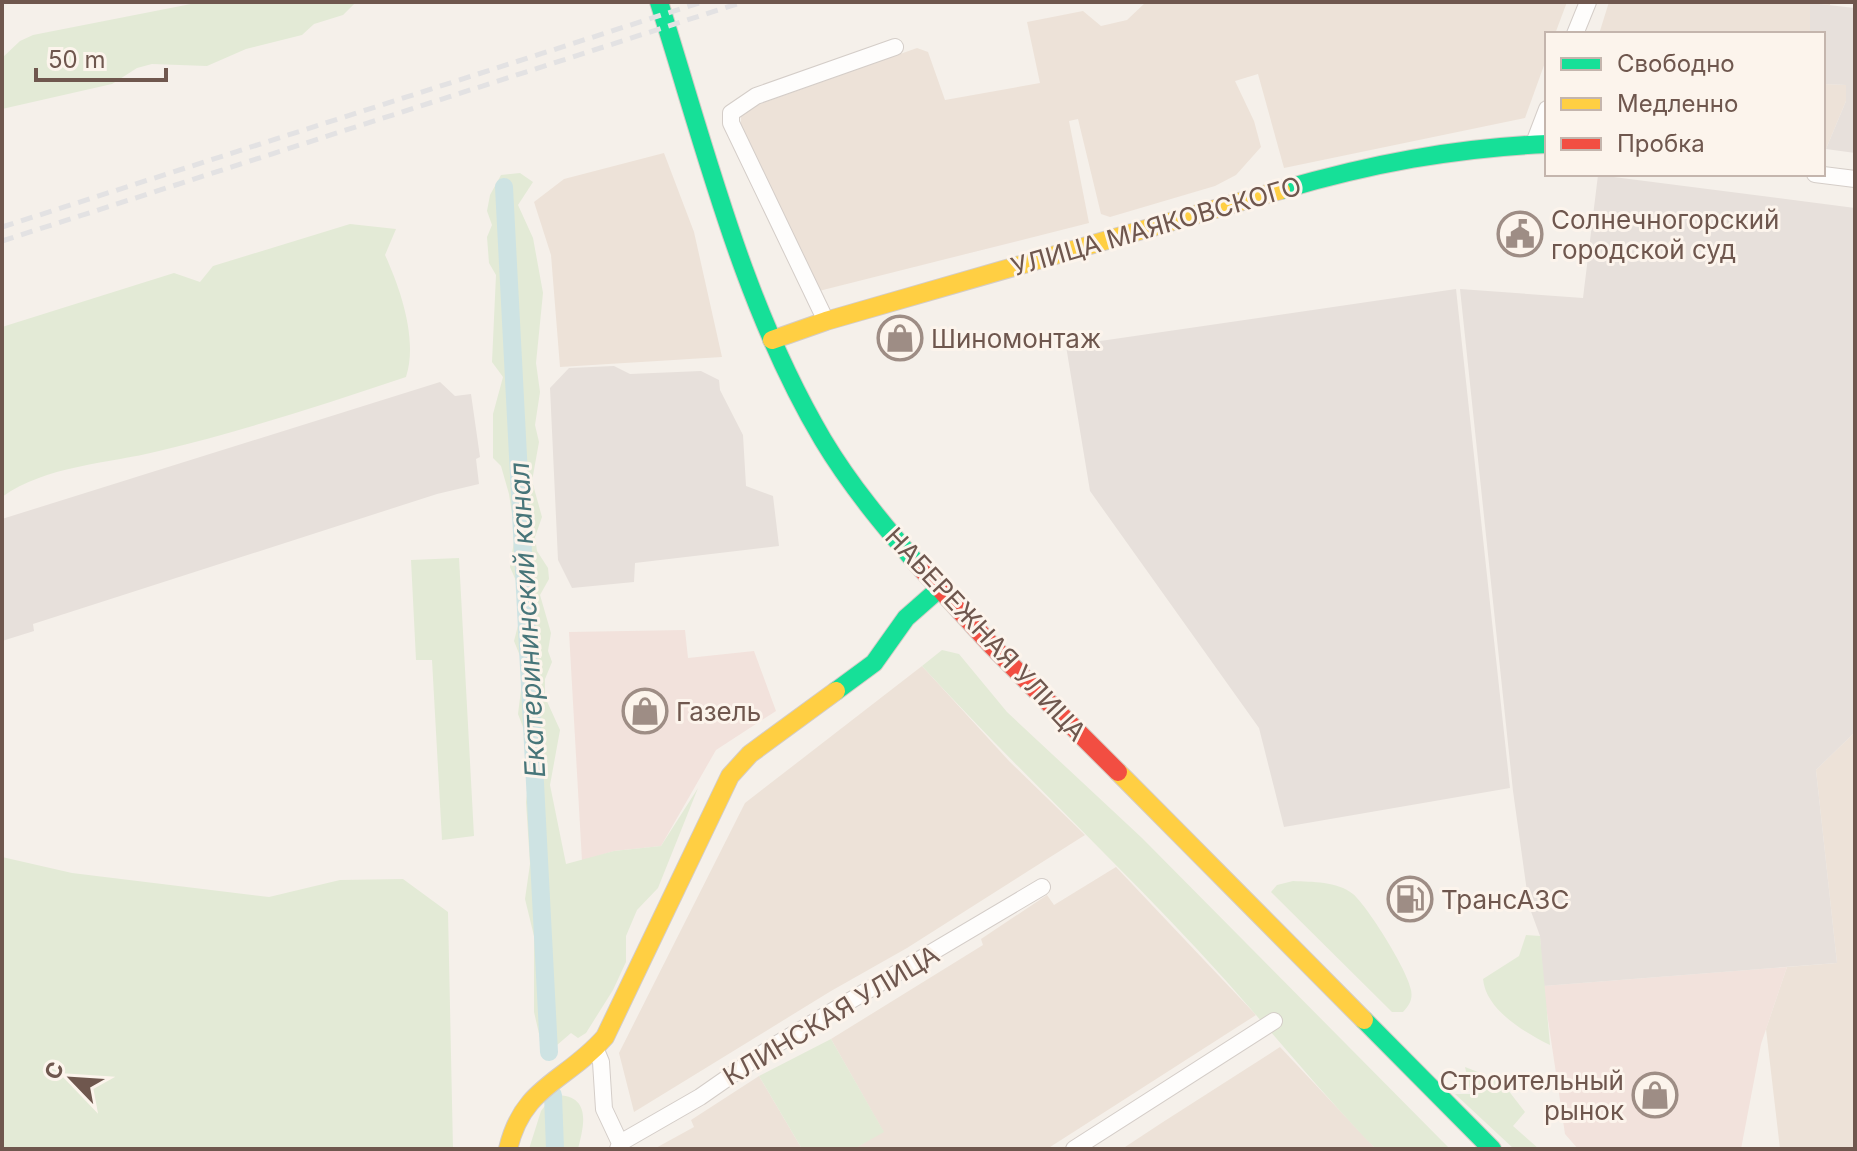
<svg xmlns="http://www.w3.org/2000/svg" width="1857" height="1151" font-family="Inter,sans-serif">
<rect width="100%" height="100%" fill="#f5f0ea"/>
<!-- residential -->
<path fill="#ede2d8" d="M 1146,2 L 1567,2 L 1555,34 L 1547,34 L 1547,57 L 1525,118 L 1284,168 L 1258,74 L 1235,81 L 1254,121 L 1261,147 L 1236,175 L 1215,186 L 1110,217 L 1101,214 L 1078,119 L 1069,121 L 1089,223 L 811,293 L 803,289 L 741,125 L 741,114 L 746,109 L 917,48 L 928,52 L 945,100 L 1040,83 L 1027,22 L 1083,11 L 1101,26 L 1127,20 Z
M 1609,2 L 1830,2 L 1830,5 L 1810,3 L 1810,34 L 1599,34 Z
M 1823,84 L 1846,85 L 1846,101 L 1826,149 Z
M 664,153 L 694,232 L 722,357 L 560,367 L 551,255 L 534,202 L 564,179 Z
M 922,666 L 1009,761 L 1085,835 L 907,948 L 831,991 L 634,1112 L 619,1053 L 745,803 Z
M 1855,732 L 1855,1149 L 1780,1149 L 1766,1029 L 1787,967 L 1837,963 L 1816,770 Z
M 1116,867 L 1256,1015 L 1047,1149 L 854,1149 L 883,1131 L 831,1039 L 983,945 L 981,939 L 1047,895 L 1054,905 Z
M 1280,1047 L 1376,1149 L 1122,1149 L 1163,1122 Z
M 759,1076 L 802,1149 L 654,1149 L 694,1127 L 691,1120 Z"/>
<!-- commercial -->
<path fill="#f2e2dc" d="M 685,630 L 688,658 L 754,651 L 776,711 L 716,750 L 661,846 L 614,851 L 582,861 L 569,632 Z
M 1787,967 L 1761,1044 L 1741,1149 L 1578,1149 L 1565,1134 L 1543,986 Z"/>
<!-- industrial -->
<path fill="#e7e0db" d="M 1810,3 L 1855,8 L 1855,153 L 1826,149 L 1846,101 L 1846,85 L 1823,84 L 1823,34 L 1810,34 Z
M 1598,175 L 1855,208 L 1855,732 L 1816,770 L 1837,963 L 1543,986 L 1540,936 L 1529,906 L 1513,791 L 1460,289 L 1583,298 Z
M 1456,289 L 1510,788 L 1284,827 L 1259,728 L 1090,491 L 1066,346 Z
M 614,366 L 630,374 L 701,371 L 719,380 L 720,390 L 743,435 L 746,486 L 773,496 L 779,546 L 635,563 L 634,582 L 572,588 L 558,560 L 550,388 L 569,368 Z
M 440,382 L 455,396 L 471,394 L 480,457 L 476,459 L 479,484 L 437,494 L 33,624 L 34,631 L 2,641 L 2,519 Z"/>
<!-- green -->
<path fill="#e3ead6" d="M 201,2 L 356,2 L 343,15 L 314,24 L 302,35 L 246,49 L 207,66 L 152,64 L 137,68 L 112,84 L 2,109 L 2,58 L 20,41 L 33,35 Z
M 520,173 L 533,182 L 518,205 L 533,238 L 543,293 L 536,363 L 540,392 L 535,425 L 539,442 L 532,481 L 542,517 L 535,537 L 537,551 L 548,568 L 549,579 L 540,595 L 551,633 L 548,651 L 552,662 L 545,679 L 545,697 L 560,730 L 550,785 L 566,864 L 614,851 L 661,846 L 698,788 L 658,888 L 637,910 L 626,936 L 626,962 L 613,990 L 586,1033 L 578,1038 L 571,1033 L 549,1052 L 543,1051 L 534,1012 L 534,936 L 525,899 L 530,864 L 526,802 L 529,777 L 526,735 L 518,714 L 524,666 L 514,641 L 522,610 L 520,590 L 510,567 L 515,534 L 509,494 L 501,466 L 493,458 L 493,414 L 503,377 L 492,362 L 496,275 L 489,263 L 487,237 L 492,225 L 487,211 L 490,195 L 501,175 Z
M 350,224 L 396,229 L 385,255 C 401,290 418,340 406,377 C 325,404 243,431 159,451 C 107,464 47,465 2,497 L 2,327 L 174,273 L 200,282 L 213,266 Z
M 459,558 L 474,836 L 442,840 L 432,660 L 416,660 L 411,560 Z
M 942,650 L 959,654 L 1007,712 L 1142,838 L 1450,1149 L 1376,1149 L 1365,1138 C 1327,1098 1292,1056 1256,1015 C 1151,893 1030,784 922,666 Z
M 2,857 L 72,873 L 269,897 L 340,880 L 403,879 L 448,912 L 453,1149 L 2,1149 Z
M 1293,881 C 1312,882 1337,881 1353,894 C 1368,907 1408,971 1411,990 C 1413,1000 1409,1005 1403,1012 L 1392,1012 L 1271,892 L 1277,885 Z
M 1526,935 L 1540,936 L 1550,1045 C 1524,1032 1486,1010 1483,979 L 1519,956 Z
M 831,1039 L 884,1132 L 854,1149 L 802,1149 L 759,1076 Z
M 1465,1067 L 1501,1081 L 1525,1112 L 1513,1126 L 1539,1149 L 1514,1149 L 1455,1094 L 1471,1094 Z
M 553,1095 C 591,1094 585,1122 578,1149 L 529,1149 L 541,1111 Z"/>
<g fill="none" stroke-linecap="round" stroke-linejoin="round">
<!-- canal -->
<path stroke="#cee3e3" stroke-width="18" d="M 504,187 L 549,1052
M 553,1095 L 555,1149"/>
<!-- street casing -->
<g stroke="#d4cdc8" stroke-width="18">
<path id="street" d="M 1575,34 L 1588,2
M 1534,143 L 1547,109
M 1815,174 L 1855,179
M 826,321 L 731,123 L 731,113 L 756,96 L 895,47
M 596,1050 L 601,1062 L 604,1109 L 620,1143 L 618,1149
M 620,1143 L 700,1097 L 772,1047 L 1042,887
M 1074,1149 L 1274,1021"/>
</g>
<!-- fast casing -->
<g stroke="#d4ccc6" stroke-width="20">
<path id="fast" d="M 659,2 C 706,150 743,305 823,440 C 850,485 884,526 919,566
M 1281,190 C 1370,164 1454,148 1547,144
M 836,691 L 874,663 L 906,618 L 939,589
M 1364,1020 L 1492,1149"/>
</g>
<!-- slow casing -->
<g stroke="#d4ccc6" stroke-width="20">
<path id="slow" d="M 772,340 L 826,321 L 1281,190
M 1118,772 L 1364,1020
M 508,1149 C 523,1085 566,1082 605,1037 L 730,776 L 750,754 L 836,691"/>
</g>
<!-- jam casing -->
<g stroke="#d4ccc6" stroke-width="20">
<path id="jam" d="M 919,566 L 992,646 L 1118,772"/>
</g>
<!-- street -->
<use href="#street" stroke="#fefdfc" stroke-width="16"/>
<!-- fast -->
<use href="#fast" stroke="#16e098" stroke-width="18"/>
<!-- slow -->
<use href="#slow" stroke="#ffcf43" stroke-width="18"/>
<!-- jam -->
<use href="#jam" stroke="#f24e42" stroke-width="18"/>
<!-- rail -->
<path stroke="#e3e2e3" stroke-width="5" stroke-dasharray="12 8" stroke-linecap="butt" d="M 2,227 L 702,2
M 2,241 L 743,2"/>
</g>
<!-- icons -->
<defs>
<g id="civic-ring" transform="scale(2.3)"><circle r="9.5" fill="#fcf4ec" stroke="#9e8d85" stroke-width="1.5"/><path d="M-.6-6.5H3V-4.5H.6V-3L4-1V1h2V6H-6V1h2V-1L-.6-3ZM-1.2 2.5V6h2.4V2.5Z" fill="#9e8d85"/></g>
<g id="shop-ring" transform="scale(2.3)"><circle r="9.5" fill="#fcf4ec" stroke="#9e8d85" stroke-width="1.5"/><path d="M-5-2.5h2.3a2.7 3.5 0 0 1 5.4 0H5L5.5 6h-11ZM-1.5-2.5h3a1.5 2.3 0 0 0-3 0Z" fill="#9e8d85"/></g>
<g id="fuel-ring" transform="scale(2.3)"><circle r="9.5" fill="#fcf4ec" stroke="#9e8d85" stroke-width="1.5"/><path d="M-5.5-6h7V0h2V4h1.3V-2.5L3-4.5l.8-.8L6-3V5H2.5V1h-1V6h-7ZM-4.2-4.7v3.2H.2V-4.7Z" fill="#9e8d85"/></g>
</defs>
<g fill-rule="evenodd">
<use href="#civic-ring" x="1520" y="234"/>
<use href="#shop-ring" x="900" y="338"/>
<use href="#shop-ring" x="645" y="711"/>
<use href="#fuel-ring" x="1410" y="899"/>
<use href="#shop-ring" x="1655" y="1095"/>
</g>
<g text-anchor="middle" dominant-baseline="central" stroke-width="6" stroke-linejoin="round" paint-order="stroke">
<!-- poi labels -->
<g font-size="26" fill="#6f574e" stroke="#fcf4ec" text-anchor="start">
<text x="1551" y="219">Солнечногорский<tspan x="1551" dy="30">городской суд</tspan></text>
<text x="931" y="338">Шиномонтаж</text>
<text x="676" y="711">Газель</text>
<text x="1441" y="899">ТрансАЗС</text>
<text x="1624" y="1080" text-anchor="end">Строительный<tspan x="1624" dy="30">рынок</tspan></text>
</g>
<!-- street labels -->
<g font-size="26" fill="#6f574e" stroke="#fcf4ec">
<text transform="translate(1156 226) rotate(-16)">УЛИЦА МАЯКОВСКОГО</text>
<text transform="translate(986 634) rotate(47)">НАБЕРЕЖНАЯ УЛИЦА</text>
<text transform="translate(831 1015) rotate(-31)">КЛИНСКАЯ УЛИЦА</text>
</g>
<!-- water labels -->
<g font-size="28" font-style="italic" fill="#477579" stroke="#fcf4ec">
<text transform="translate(527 620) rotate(-93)">Екатерининский канал</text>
</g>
</g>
<!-- border -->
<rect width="1857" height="1151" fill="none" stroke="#6f574e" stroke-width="8"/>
<!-- legend -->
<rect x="1545" y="32" width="280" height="144" fill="#fcf4ec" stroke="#c4b5ad" stroke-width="2"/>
<rect x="1561" y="58" width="40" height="12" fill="#16e098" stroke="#c4b5ad" stroke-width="2"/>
<text x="1617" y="72" font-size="24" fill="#6f574e">Свободно</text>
<rect x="1561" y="98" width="40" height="12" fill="#ffcf43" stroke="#c4b5ad" stroke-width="2"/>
<text x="1617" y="112" font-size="24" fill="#6f574e">Медленно</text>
<rect x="1561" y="138" width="40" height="12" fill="#f24e42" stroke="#c4b5ad" stroke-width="2"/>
<text x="1617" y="152" font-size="24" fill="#6f574e">Пробка</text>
<!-- north arrow -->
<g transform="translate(72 1079) rotate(295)" stroke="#fcf4ec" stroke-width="6" paint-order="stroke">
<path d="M0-6L14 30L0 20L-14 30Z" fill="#6f574e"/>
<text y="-12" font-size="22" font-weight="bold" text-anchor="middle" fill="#6f574e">С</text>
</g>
<!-- scale -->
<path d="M36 68v12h130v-12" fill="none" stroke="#6f574e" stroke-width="4"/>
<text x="48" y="68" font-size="24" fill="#6f574e" stroke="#fcf4ec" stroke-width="6" paint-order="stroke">50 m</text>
</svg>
